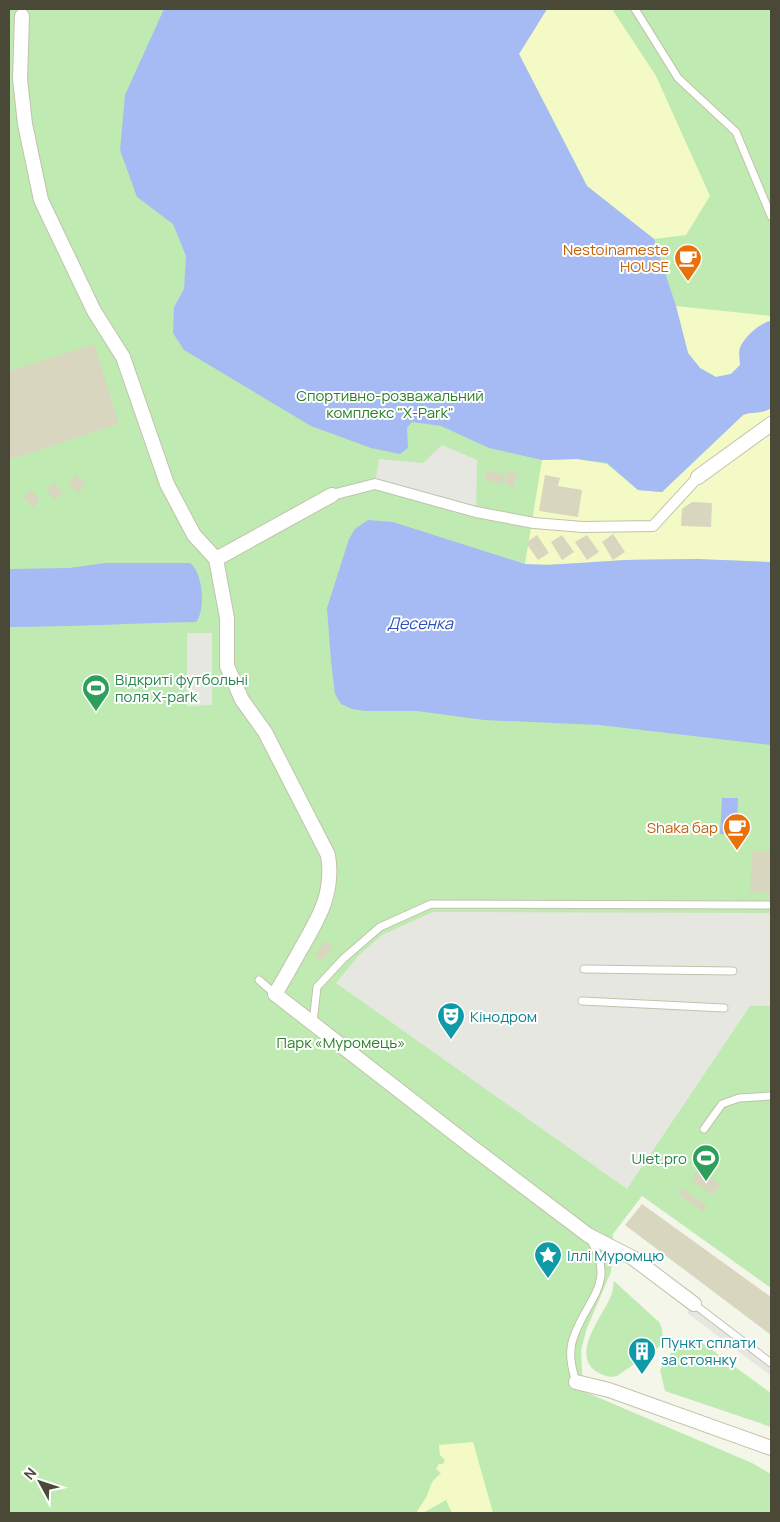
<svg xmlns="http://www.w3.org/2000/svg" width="780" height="1522" font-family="Manrope,sans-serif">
<rect width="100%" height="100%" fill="#f5f6ea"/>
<!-- green -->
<path fill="#bfebb2" d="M 9,9 L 771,9 L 771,1288 L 642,1196 L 613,1234 L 611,1272 L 587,1328 L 581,1350 L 583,1391 L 752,1463 L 771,1474 L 771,1513 L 9,1513 Z
M 614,1281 L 659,1322 C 664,1330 663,1337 660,1346 L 617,1376 C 610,1378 605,1376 599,1373 C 567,1356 605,1314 612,1293 C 613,1289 613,1285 614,1281 Z
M 697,1339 L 771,1393 L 771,1427 L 665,1391 L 660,1370 L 675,1347 Z"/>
<!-- sand -->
<path fill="#f4fac6" d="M 547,9 L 612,9 L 656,76 L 710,196 L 686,235 L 654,239 L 587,186 L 519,54 Z
M 676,306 L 771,316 L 771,321 L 766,322 L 740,348 L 740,365 L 731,374 L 716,377 L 700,368 L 688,353 Z
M 771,408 L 771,562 C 722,560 674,558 625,560 C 591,562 558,566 525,564 L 542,460 L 577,459 L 607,464 L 638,490 L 662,492 L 743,415 C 754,411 760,415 771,408 Z
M 473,1442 L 493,1513 L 452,1513 L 446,1500 L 423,1513 L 416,1513 C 419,1507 424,1502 427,1496 C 432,1483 429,1484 441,1473 L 436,1469 L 439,1464 L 443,1464 L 445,1460 L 440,1455 L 439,1445 Z"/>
<!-- parking -->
<path fill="#e7e7e2" d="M 442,445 L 477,460 L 476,512 L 375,484 L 379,459 L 423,463 Z
M 187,633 L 212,633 L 212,705 L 187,706 Z
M 433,912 L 771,913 L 771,1006 L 750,1006 L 627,1189 L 336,983 L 359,955 L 382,935 Z
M 694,1303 L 771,1361 L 771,1376 L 687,1313 Z"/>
<!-- water -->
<path fill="#a6baf4" d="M 164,9 L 547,9 L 519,54 L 587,186 L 654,239 L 676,306 L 688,353 L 700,368 L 716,377 L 731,374 L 740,365 C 740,360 738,352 740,348 C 743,338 761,322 771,321 L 771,408 C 760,415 754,411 743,415 L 662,492 L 638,490 L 607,463 L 577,459 L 542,460 L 489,448 L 441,426 L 412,422 L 407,428 L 408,448 L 400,454 L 371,448 L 311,426 L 184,350 L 173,333 L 174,307 L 184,289 L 186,256 L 173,224 L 137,197 L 120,150 L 125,95 Z
M 368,520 L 393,522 L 525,564 L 548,565 L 625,560 L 698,559 L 771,562 L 771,745 L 599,725 L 484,720 L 417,711 L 366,711 L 352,709 L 341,704 L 335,694 L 331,661 L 327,608 L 349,539 L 355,529 Z
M 105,563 L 190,563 C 203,572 206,610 196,622 C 133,623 71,627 9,627 L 9,569 L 69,568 Z
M 722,798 L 738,798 L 737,835 L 720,834 Z"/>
<!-- building -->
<path fill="#d8d6bf" d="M 94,344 L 119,424 L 9,460 L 9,371 Z
M 508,470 L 517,472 L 514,487 L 505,485 Z
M 487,471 L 505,474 L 503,484 L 485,480 Z
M 76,475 L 86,484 L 78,493 L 68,484 Z
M 545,475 L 560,478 L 558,486 L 582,490 L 578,517 L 539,511 Z
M 54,483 L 63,492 L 55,500 L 46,491 Z
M 31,490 L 40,499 L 33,508 L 23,498 Z
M 692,502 L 712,503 L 711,527 L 681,526 L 682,509 Z
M 613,534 L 625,552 L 613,560 L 602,542 Z
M 537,535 L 549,553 L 538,560 L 526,543 Z
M 562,535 L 574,552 L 562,560 L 551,542 Z
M 587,535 L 599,552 L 587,560 L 575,542 Z
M 752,852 L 771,852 L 771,893 L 750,892 Z
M 325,941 L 333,947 L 322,961 L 315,955 Z
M 698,1169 L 720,1184 L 713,1195 L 691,1180 Z
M 682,1188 L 707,1206 L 703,1212 L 678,1194 Z
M 642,1204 L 771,1297 L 771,1335 L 625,1225 Z"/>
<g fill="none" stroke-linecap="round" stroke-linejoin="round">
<!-- service casing -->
<g stroke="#c2c2ac" stroke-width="9">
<path id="service" d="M 635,9 L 678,78 L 736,132 L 771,216
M 584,969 L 733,971
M 259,980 L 275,994
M 582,1001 L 724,1008
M 313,1023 L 317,987 L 343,959 L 380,927 L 431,904 L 771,905
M 704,1129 L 722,1104 L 739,1098 L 771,1096
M 694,1304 L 771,1363
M 576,1382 C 571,1366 568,1351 574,1336 C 588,1297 617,1283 590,1239"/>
</g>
<!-- pedestrian casing -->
<g stroke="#c2c2ac" stroke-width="12">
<path id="pedestrian" d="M 332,495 L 375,484 L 476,512 L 534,523 L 583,527 L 653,526 L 698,477"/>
</g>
<!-- minor casing -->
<g stroke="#c2c2ac" stroke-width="16">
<path id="minor" d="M 22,16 L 20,79 L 25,124 L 41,200 L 94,311 L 123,357 L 167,484 L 194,535 L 216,559 L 227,618 L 227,666 L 242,700 L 265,732 L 328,855 C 334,892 320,916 302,947 C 293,963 285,978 275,994 L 464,1141 L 588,1235 L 633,1258 L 694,1304
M 698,477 L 771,424
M 216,559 L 332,495
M 576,1382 L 609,1390 L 771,1448"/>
</g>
<!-- service -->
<use href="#service" stroke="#fff" stroke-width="7"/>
<!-- pedestrian -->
<use href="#pedestrian" stroke="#fff" stroke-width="10"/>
<!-- minor -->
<use href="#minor" stroke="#fff" stroke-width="14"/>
</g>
<!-- icons -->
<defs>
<g id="cafe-pin" transform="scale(1.4375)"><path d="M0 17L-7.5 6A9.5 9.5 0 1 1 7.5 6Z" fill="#e8710a" stroke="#fff"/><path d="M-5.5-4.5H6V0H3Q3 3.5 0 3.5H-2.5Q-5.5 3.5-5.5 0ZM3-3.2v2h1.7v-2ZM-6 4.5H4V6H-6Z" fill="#fff"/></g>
<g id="stadium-pin" transform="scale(1.4375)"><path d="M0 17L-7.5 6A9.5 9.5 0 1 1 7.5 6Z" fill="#2e9e5b" stroke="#fff"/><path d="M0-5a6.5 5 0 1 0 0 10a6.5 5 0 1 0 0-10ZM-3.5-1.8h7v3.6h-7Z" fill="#fff"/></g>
<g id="theatre-pin" transform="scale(1.4375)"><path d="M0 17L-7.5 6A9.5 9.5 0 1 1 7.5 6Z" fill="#0f9aa8" stroke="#fff"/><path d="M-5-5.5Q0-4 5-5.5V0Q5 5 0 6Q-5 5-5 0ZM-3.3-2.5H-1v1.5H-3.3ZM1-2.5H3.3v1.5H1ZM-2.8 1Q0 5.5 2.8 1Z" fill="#fff"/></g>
<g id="sight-pin" transform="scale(1.4375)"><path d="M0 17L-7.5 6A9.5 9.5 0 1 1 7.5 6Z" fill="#0f9aa8" stroke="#fff"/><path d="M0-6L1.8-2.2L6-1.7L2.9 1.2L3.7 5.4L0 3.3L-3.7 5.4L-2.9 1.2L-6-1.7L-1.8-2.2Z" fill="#fff"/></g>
<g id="building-pin" transform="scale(1.4375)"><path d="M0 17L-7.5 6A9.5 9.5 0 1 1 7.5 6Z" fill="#0f9aa8" stroke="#fff"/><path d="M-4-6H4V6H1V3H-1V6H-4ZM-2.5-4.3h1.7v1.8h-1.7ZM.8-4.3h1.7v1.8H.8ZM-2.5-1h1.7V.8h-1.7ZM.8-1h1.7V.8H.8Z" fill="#fff"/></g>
</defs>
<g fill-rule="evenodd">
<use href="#cafe-pin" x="688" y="258"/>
<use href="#stadium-pin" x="96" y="688"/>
<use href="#cafe-pin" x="737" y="827"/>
<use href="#theatre-pin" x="451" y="1016"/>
<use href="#stadium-pin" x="706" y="1158"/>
<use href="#sight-pin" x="548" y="1255"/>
<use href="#building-pin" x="642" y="1351"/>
</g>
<g text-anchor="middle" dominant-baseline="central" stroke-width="4" stroke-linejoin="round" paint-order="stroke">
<!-- food labels -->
<g font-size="15" fill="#c56008" stroke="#fff" text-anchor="end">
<text x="669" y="249">Nestoinameste<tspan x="669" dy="17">HOUSE</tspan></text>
<text x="718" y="827">Shaka бар</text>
</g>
<!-- park labels -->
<g font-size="15" fill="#2c8028" stroke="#fff">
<text x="390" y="395">Спортивно-розважальний<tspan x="390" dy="17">комплекс "Х-Park"</tspan></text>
<text x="341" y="1042">Парк «Муромець»</text>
</g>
<!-- leisure labels -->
<g font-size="15" fill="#27864d" stroke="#fff" text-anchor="start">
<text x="115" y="679">Відкриті футбольні<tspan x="115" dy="17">поля X-park</tspan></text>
<text x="687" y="1158" text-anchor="end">Ulet.pro</text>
</g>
<!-- culture labels -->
<g font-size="15" fill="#0d838f" stroke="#fff" text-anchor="start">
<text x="470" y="1016">Кінодром</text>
<text x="567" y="1255">Іллі Муромцю</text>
<text x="661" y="1342">Пункт сплати<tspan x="661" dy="17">за стоянку</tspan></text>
</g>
<!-- water labels -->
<g font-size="16" font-style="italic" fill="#2b4fbc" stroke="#fff">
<text x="420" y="623">Десенка</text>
</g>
</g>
<!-- border -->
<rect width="780" height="1522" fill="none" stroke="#4a4938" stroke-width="20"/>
<!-- north arrow -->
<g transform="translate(40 1482) rotate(310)" stroke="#ffffff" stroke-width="4" paint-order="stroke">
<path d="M0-4L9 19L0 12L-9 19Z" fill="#4a4938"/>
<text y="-8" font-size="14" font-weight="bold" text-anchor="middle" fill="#4a4938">N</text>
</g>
</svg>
